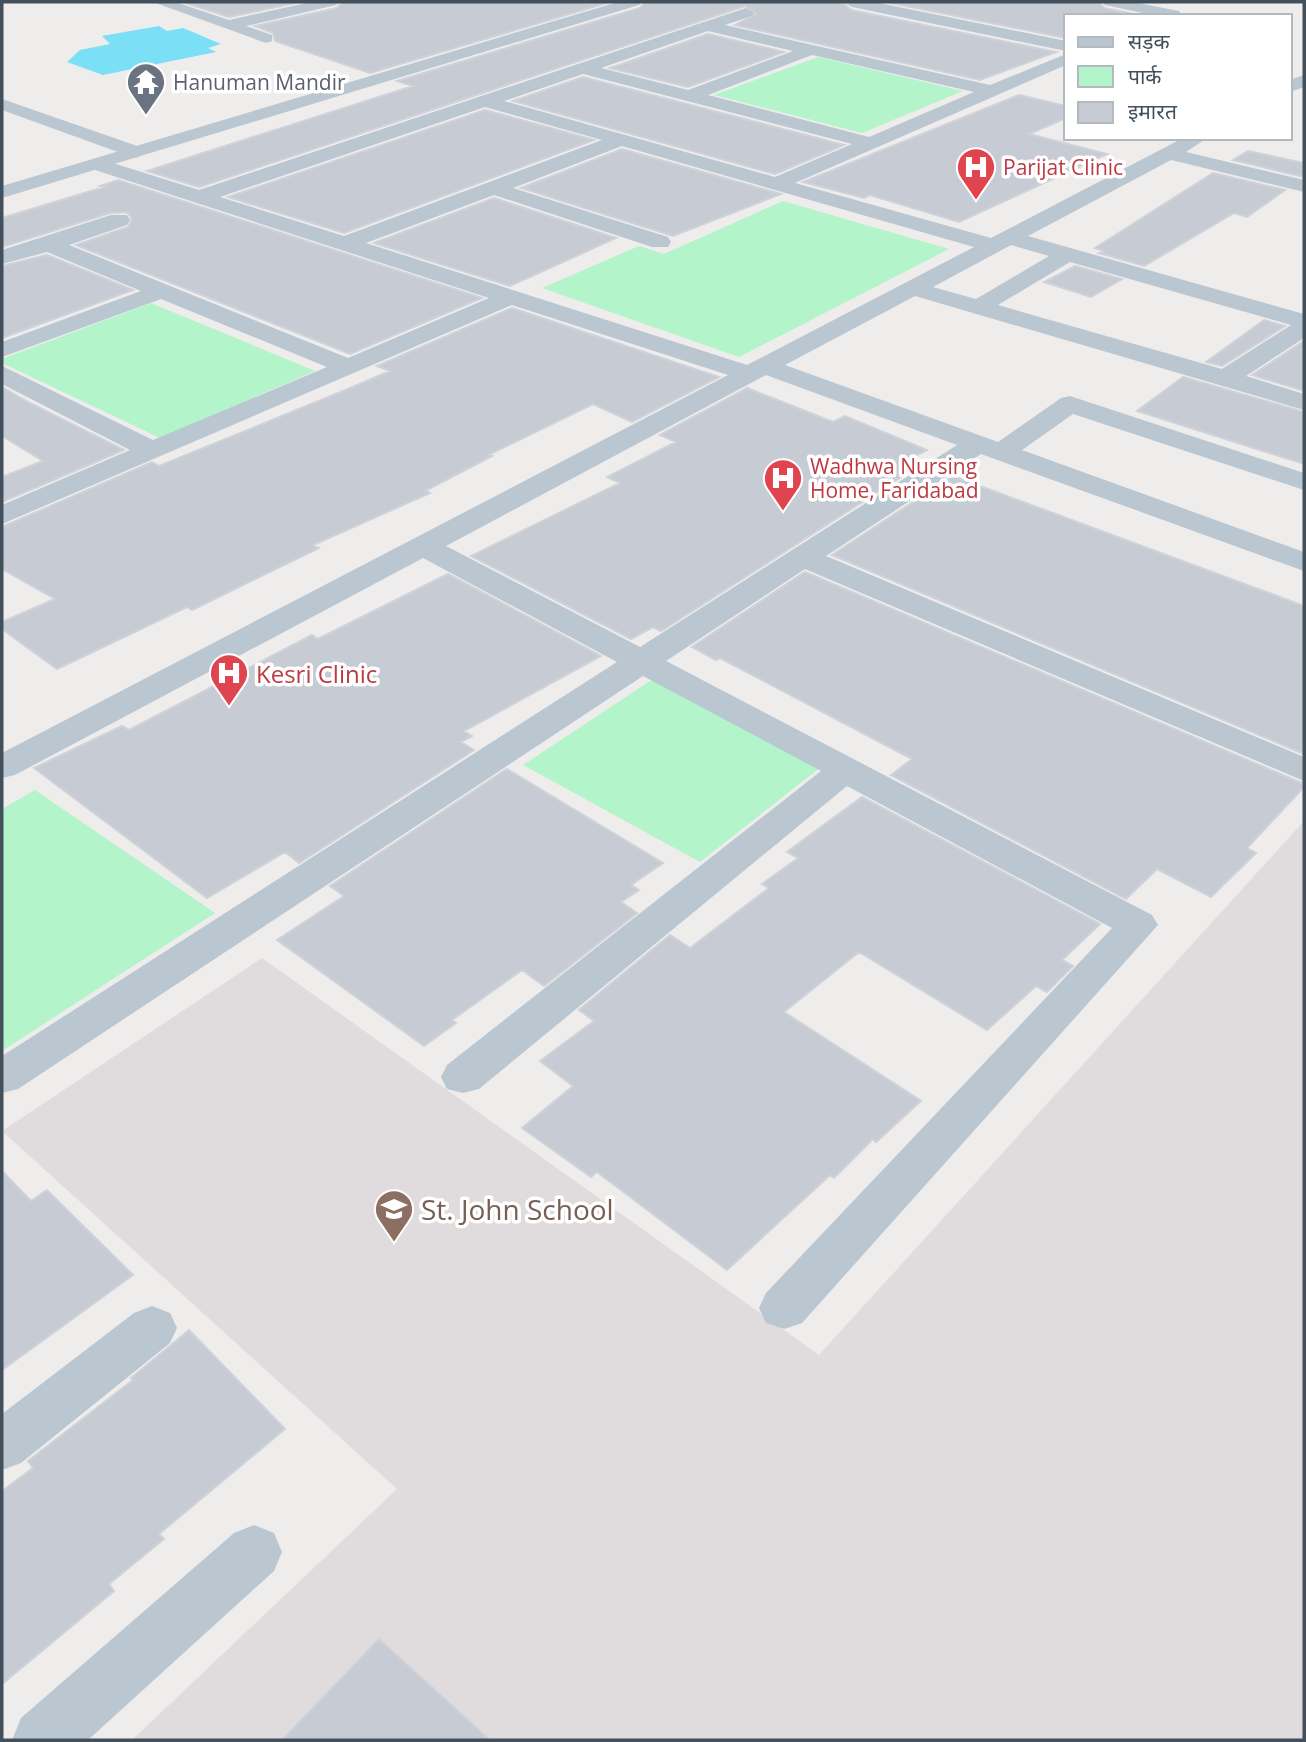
<svg xmlns="http://www.w3.org/2000/svg" width="1306" height="1742" font-family="'Open Sans','Noto Sans Devanagari',sans-serif">
<rect width="100%" height="100%" fill="#efecec"/>
<!-- education -->
<path fill="#e0dcde" d="M 1304,821 L 1304,1740 L 132,1740 L 397,1489 L 2,1131 L 262,958 L 819,1355 Z"/>
<!-- green -->
<path fill="#b3f4cb" d="M 818,57 L 963,91 L 862,133 L 714,95 Z
M 783,201 L 949,249 L 739,357 L 542,288 L 639,246 L 664,254 Z
M 151,303 L 315,371 L 160,438 L 2,363 L 2,359 Z
M 653,679 L 826,763 L 700,862 L 523,765 Z
M 35,790 L 215,913 L 2,1051 L 2,809 Z"/>
<!-- water -->
<path fill="#7bdff6" d="M 159,26 L 167,31 L 183,28 L 221,44 L 208,48 L 216,52 L 103,75 L 67,62 L 80,50 L 110,44 L 102,36 Z"/>
<!-- building -->
<path fill="#c7cbd3" stroke="#cfd2d9" stroke-width="2" d="M 183,2 L 300,2 L 229,17 Z
M 342,2 L 610,2 L 370,73 L 275,41 L 273,33 L 255,26 L 337,8 Z
M 645,2 L 842,2 L 851,10 L 1056,52 L 980,80 L 735,25 L 756,14 L 745,6 L 199,187 L 147,171 L 413,86 L 397,81 L 640,8 Z
M 886,2 L 1099,2 L 1104,8 L 1143,16 L 1066,16 L 1066,38 Z
M 708,34 L 784,52 L 688,87 L 610,68 Z
M 583,77 L 844,145 L 775,174 L 513,101 Z
M 1019,95 L 1066,106 L 1066,118 L 1029,134 L 1107,154 L 959,222 L 870,195 L 864,198 L 803,182 Z
M 485,110 L 594,140 L 344,233 L 228,197 Z
M 622,149 L 781,194 L 673,236 L 521,188 Z
M 1248,151 L 1304,163 L 1304,177 L 1233,160 Z
M 1213,173 L 1285,190 L 1247,217 L 1234,213 L 1144,266 L 1099,253 L 1104,251 L 1095,248 Z
M 118,180 L 482,298 L 350,354 L 76,245 L 128,227 L 132,219 L 127,212 L 110,213 L 2,247 L 2,218 L 104,187 L 100,186 Z
M 494,198 L 616,238 L 510,286 L 374,243 Z
M 47,255 L 133,290 L 2,338 L 2,266 Z
M 1075,266 L 1122,279 L 1091,297 L 1044,282 Z
M 512,308 L 719,377 L 632,422 L 593,404 L 488,455 L 492,456 L 425,491 L 430,493 L 313,545 L 319,548 L 192,610 L 187,607 L 57,669 L 2,629 L 2,622 L 55,599 L 2,569 L 2,527 L 152,462 L 159,466 L 343,391 L 390,371 L 377,366 Z
M 1264,320 L 1285,326 L 1222,366 L 1206,362 Z
M 1304,341 L 1304,391 L 1252,375 Z
M 1183,377 L 1304,412 L 1304,464 L 1137,411 Z
M 2,387 L 30,403 L 124,450 L 2,502 L 2,477 L 43,461 L 2,436 Z
M 747,388 L 833,422 L 845,416 L 927,450 L 911,458 L 923,463 L 661,631 L 653,627 L 631,639 L 471,556 L 620,483 L 607,477 L 676,442 L 660,435 Z
M 953,476 L 1304,606 L 1304,754 L 832,555 Z
M 805,572 L 1304,784 L 1304,787 L 1247,848 L 1256,853 L 1211,897 L 1157,869 L 1126,899 L 891,775 L 912,759 L 720,658 L 716,660 L 692,647 Z
M 448,574 L 601,656 L 464,731 L 472,736 L 461,742 L 474,750 L 299,863 L 285,852 L 207,898 L 34,768 L 122,726 L 129,730 L 312,635 L 318,639 Z
M 507,769 L 663,863 L 631,885 L 639,890 L 621,902 L 637,913 L 544,986 L 522,970 L 452,1020 L 456,1023 L 424,1046 L 277,940 L 344,896 L 330,886 Z
M 862,797 L 1100,924 L 1062,960 L 1073,966 L 1047,992 L 1036,986 L 987,1030 L 859,952 L 784,1012 L 921,1101 L 876,1142 L 873,1139 L 834,1178 L 830,1175 L 727,1270 L 597,1172 L 591,1177 L 522,1128 L 573,1086 L 540,1061 L 594,1021 L 579,1010 L 670,935 L 690,948 L 769,888 L 762,884 L 798,858 L 787,852 Z
M 2,1171 L 31,1201 L 47,1190 L 133,1275 L 2,1370 Z
M 189,1330 L 285,1429 L 159,1534 L 164,1539 L 109,1584 L 114,1591 L 2,1684 L 2,1491 L 33,1468 L 28,1461 L 133,1380 L 131,1378 Z
M 379,1639 L 490,1740 L 282,1740 Z"/>
<g fill="none" stroke-linecap="round" stroke-linejoin="round">
<!-- minor -->
<path fill="#bac7d1" fill-rule="evenodd" d="M 153,2 L 175,2 L 229,20 L 311,2 L 339,2 L 336,5 L 246,26 L 272,35 L 272,41 L 266,43 Z
M 844,2 L 874,2 L 1066,41 L 1066,51 L 852,7 Z
M 1102,2 L 1133,2 L 1179,11 L 1181,14 L 1157,16 L 1105,5 Z
M 746,8 L 754,13 L 752,16 L 725,25 L 990,85 L 1066,54 L 1066,65 L 795,183 L 991,238 L 1183,138 L 1207,138 L 1186,152 L 1304,180 L 1304,192 L 1171,160 L 1028,236 L 1304,314 L 1304,338 L 1246,376 L 1304,394 L 1304,410 L 915,296 L 785,365 L 998,442 L 1061,398 L 1070,396 L 1304,473 L 1304,490 L 1073,414 L 1022,450 L 1304,552 L 1304,571 L 981,454 L 826,556 L 1304,757 L 1304,781 L 805,569 L 666,661 L 1152,915 L 1158,925 L 802,1323 L 784,1329 L 766,1323 L 759,1308 L 766,1293 L 1112,928 L 847,786 L 479,1089 L 463,1093 L 447,1089 L 441,1077 L 447,1065 L 821,771 L 643,676 L 18,1089 L 2,1093 L 2,1056 L 617,662 L 423,558 L 15,775 L 2,778 L 2,753 L 728,375 L 512,305 L 2,524 L 2,505 L 130,450 L 2,384 L 2,366 L 153,440 L 327,367 L 161,299 L 2,357 L 2,342 L 141,291 L 47,252 L 2,264 L 2,250 L 111,215 L 127,215 L 130,220 L 127,225 L 69,245 L 348,358 L 489,298 L 89,168 L 86,164 L 89,160 L 103,160 L 199,190 ZM 708,31 L 793,51 L 688,90 L 601,68 ZM 812,55 L 974,92 L 869,137 L 708,95 ZM 583,74 L 852,144 L 775,177 L 504,101 ZM 485,107 L 602,140 L 344,236 L 220,197 ZM 622,146 L 974,247 L 747,365 L 366,243 L 494,195 L 652,247 L 668,247 L 671,242 L 668,237 L 513,188 ZM 1011,245 L 1049,256 L 976,299 L 933,287 ZM 1070,262 L 1291,325 L 1222,369 L 998,305 ZM 766,375 L 957,445 L 640,647 L 446,546 Z
M 1304,75 L 1304,87 L 1290,92 L 1290,80 Z
M 2,99 L 143,148 L 146,152 L 136,158 L 129,156 L 2,110 Z
M 152,1306 L 170,1313 L 177,1328 L 170,1343 L 21,1463 L 2,1470 L 2,1414 L 134,1313 Z
M 254,1525 L 274,1533 L 282,1552 L 274,1571 L 88,1740 L 12,1740 L 21,1718 L 234,1533 Z"/>
<!-- tertiary -->
<path fill="#bac7d1" fill-rule="evenodd" d="M 618,2 L 642,2 L 639,5 L 2,198 L 2,186 Z"/>
</g>
<!-- icons -->
<defs>
<g id="temple-pin" transform="scale(2.0125)"><path d="M0 17L-7.5 6A9.5 9.5 0 1 1 7.5 6Z" fill="#6b7280" stroke="#fff"/><path d="M0-6L5-2H3V0L6.5 2.5H4V6H1.5V3h-3V6H-4V2.5H-6.5L-3 0V-2H-5Z" fill="#fff"/></g>
<g id="hospital-pin" transform="scale(2.0125)"><path d="M0 17L-7.5 6A9.5 9.5 0 1 1 7.5 6Z" fill="#e0444e" stroke="#fff"/><path d="M-5-5h3v3.5h4V-5h3V5h-3V1.5h-4V5h-3Z" fill="#fff"/></g>
<g id="school-pin" transform="scale(2.0125)"><path d="M0 17L-7.5 6A9.5 9.5 0 1 1 7.5 6Z" fill="#8d6e63" stroke="#fff"/><path d="M0-5L7-2L0 1L-7-2ZM-4 1L0 2.5L4 1V4Q0 6-4 4Z" fill="#fff"/></g>
</defs>
<g fill-rule="evenodd">
<use href="#temple-pin" x="146" y="82"/>
<use href="#hospital-pin" x="976" y="167"/>
<use href="#hospital-pin" x="783" y="478"/>
<use href="#hospital-pin" x="229" y="673"/>
<use href="#school-pin" x="394" y="1209"/>
</g>
<g text-anchor="middle" dominant-baseline="central" stroke-width="7" stroke-linejoin="round" paint-order="stroke">
<!-- far-worship labels -->
<g font-size="21" fill="#5b616d" stroke="#fff" text-anchor="start">
<text x="173" y="82">Hanuman Mandir</text>
</g>
<!-- far-health labels -->
<g font-size="21" fill="#be3a42" stroke="#fff" text-anchor="start">
<text x="1003" y="167">Parijat Clinic</text>
<text x="810" y="466">Wadhwa Nursing<tspan x="810" dy="24">Home, Faridabad</tspan></text>
</g>
<!-- health labels -->
<g font-size="24" fill="#be3a42" stroke="#fff" text-anchor="start">
<text x="256" y="673">Kesri Clinic</text>
</g>
<!-- near-education labels -->
<g font-size="28" fill="#785e54" stroke="#fff" text-anchor="start">
<text x="421" y="1209">St. John School</text>
</g>
</g>
<!-- border -->
<rect width="1306" height="1742" fill="none" stroke="#42505c" stroke-width="7"/>
<!-- legend -->
<rect x="1064" y="14" width="228" height="126" fill="#ffffff" stroke="#b3b9be" stroke-width="2"/>
<rect x="1078" y="37" width="35" height="10" fill="#bac7d1" stroke="#b3b9be" stroke-width="2"/>
<text x="1128" y="49" font-size="21" fill="#42505c">सड़क</text>
<rect x="1078" y="66" width="35" height="21" fill="#b3f4cb" stroke="#b3b9be" stroke-width="2"/>
<text x="1128" y="84" font-size="21" fill="#42505c">पार्क</text>
<rect x="1078" y="102" width="35" height="21" fill="#c7cbd3" stroke="#b3b9be" stroke-width="2"/>
<text x="1128" y="119" font-size="21" fill="#42505c">इमारत</text>
</svg>
